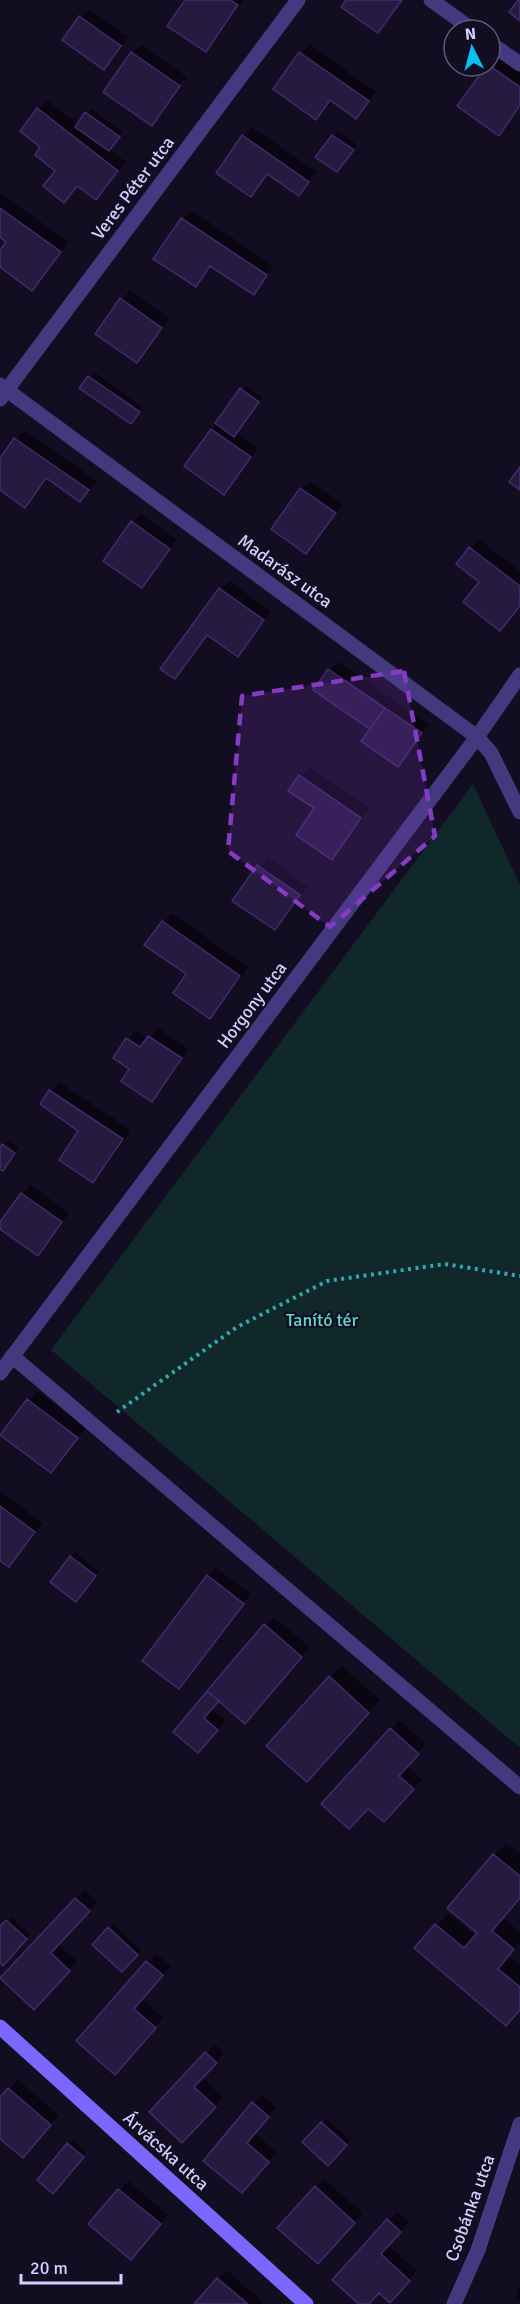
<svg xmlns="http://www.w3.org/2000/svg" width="520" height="2304" font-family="Signika,sans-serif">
<rect width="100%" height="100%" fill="#120d20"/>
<!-- green -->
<path fill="#10282a" d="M 473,784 L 520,885 L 520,1748 L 51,1350 Z"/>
<!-- shadow -->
<path fill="#0007" d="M 186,0 L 243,0 L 215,41 L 206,50 Z
M 348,0 L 403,0 L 378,31 Z
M 89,9 L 128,37 L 104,68 L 80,17 Z
M 309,44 L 376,92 L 355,117 L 331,100 L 316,118 L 275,89 Z
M 141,45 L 187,77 L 185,81 L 183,79 L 157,116 L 159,116 L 151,124 L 133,53 Z
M 497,56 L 520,72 L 520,107 L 498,134 L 488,66 Z
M 47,100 L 78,125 L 91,109 L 123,132 L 109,149 L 126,162 L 96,198 L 78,185 L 64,201 L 57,171 L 42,147 L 22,131 Z
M 252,127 L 317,172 L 299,194 L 268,173 L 250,195 L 243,136 Z
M 338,131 L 357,145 L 341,166 L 318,157 Z
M 0,193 L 69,242 L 32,289 L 0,265 L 0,253 L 8,241 L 0,235 Z
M 191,210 L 274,266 L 253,293 L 212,265 L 195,285 L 155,259 L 182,219 Z
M 130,290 L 170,319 L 137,361 L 97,334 Z
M 94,372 L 143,407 L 135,418 L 82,388 Z
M 245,385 L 262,397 L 236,433 L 258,448 L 233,484 L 224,493 L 212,430 Z
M 24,430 L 97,481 L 80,500 L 47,477 L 25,506 L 0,488 L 0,460 Z
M 310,481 L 343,504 L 315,544 L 306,552 L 302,489 Z
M 141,514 L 177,540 L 142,586 L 133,522 Z
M 479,539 L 520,571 L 520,606 L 500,629 L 481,582 L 458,564 Z
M 229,581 L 271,611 L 237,655 L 208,634 L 174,677 L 221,589 Z
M 338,662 L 429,724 L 407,756 L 398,765 L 329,670 Z
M 309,767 L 369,808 L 340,849 L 332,858 L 316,808 L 291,790 Z
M 267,857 L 308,886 L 275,929 L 234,900 Z
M 172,913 L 248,967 L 218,1008 L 210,1017 L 163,922 Z
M 158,1028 L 189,1049 L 161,1091 L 152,1100 L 132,1068 L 115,1057 L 136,1030 L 148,1038 Z
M 59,1082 L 131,1130 L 102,1173 L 93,1181 L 81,1131 L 42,1104 Z
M 8,1141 L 19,1148 L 7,1165 L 0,1168 L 0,1150 Z
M 31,1185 L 69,1213 L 38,1254 L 0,1227 L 22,1194 Z
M 37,1391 L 86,1428 L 50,1471 L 2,1435 Z
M 0,1491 L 43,1523 L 9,1565 L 0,1559 Z
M 75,1552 L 99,1571 L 80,1596 L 52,1582 Z
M 216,1568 L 251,1594 L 178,1687 L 208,1576 Z
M 274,1617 L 310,1647 L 254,1713 L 220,1699 L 212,1709 L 226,1721 L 207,1743 L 175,1732 Z
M 342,1666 L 380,1700 L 318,1769 L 330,1677 Z
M 399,1720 L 426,1744 L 407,1766 L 422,1780 L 392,1812 L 368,1807 L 323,1803 Z
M 506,1843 L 520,1854 L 520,1898 L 503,1918 L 520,1932 L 520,1943 L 509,1956 L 520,1965 L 520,2009 L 417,1948 L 448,1913 L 476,1936 L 479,1933 L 449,1907 Z
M 85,1890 L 97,1902 L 58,1944 L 77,1961 L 42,2000 L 1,1979 Z
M 11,1917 L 30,1934 L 3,1964 L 0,1961 L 0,1929 Z
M 113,1924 L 141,1950 L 122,1970 L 94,1945 Z
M 156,1953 L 171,1966 L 142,1999 L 163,2018 L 123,2064 L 78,2041 Z
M 215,2044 L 224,2053 L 202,2077 L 223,2098 L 182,2141 L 151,2112 Z
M 18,2080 L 59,2115 L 31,2147 L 0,2137 L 0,2099 Z
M 262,2095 L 276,2107 L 254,2133 L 277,2152 L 251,2183 L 205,2160 Z
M 326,2119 L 350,2140 L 328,2164 L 304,2142 Z
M 73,2140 L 87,2152 L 57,2188 L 69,2144 Z
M 324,2179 L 363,2213 L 326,2254 L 316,2187 Z
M 128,2181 L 168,2215 L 140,2249 L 91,2224 Z
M 397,2212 L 409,2222 L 388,2245 L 417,2271 L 398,2292 L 379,2292 L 367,2304 L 361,2304 L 388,2220 Z
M 227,2270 L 262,2301 L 260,2304 L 196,2304 Z
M 520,2284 L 520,2300 L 515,2298 Z"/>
<!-- building -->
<path fill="#261a41" stroke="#402c6c" stroke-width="1.5" d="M 185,0 L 230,0 L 238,5 L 206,52 L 167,26 Z
M 346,0 L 402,0 L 378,33 L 341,7 Z
M 518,0 L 520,0 L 520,21 L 509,12 Z
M 79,16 L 121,46 L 104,70 L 62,40 Z
M 131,52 L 180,86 L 152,126 L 103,92 Z
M 299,52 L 369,101 L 356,119 L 330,100 L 316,120 L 273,89 Z
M 486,66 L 490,66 L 520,87 L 520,105 L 499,136 L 457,106 Z
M 37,108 L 118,171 L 96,200 L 77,186 L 64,203 L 43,186 L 55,171 L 35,155 L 40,147 L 20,131 Z
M 85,112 L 120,137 L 109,151 L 75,127 Z
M 242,135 L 309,182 L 299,196 L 267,174 L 251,197 L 216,173 Z
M 332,135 L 354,150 L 337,172 L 315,157 Z
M 0,208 L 61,252 L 32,291 L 0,267 L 0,250 L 6,242 L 0,237 Z
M 181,218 L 267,275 L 254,295 L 210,266 L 196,287 L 153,259 Z
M 120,298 L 162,328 L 137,363 L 95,334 Z
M 88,376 L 140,412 L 131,424 L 79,388 Z
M 240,388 L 259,402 L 234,437 L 215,423 Z
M 211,429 L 251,457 L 224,495 L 184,466 Z
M 14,438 L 89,490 L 80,502 L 46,478 L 25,508 L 0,490 L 0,458 Z
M 520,467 L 520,490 L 509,482 Z
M 300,488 L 336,513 L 306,554 L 271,529 Z
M 131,521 L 170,549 L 142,588 L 103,561 Z
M 469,547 L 520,586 L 520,606 L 500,631 L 463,602 L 479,582 L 456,564 Z
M 219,588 L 264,620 L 238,657 L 207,635 L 175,679 L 160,669 Z
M 328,669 L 385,708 L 370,729 L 313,690 Z
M 385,708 L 422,733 L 398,767 L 361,741 Z
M 299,775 L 361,818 L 332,860 L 296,835 L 314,808 L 288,791 Z
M 257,865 L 300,895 L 275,930 L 232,901 Z
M 162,921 L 240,976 L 210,1019 L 173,993 L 186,974 L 144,945 Z
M 148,1036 L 182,1058 L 152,1102 L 121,1081 L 129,1069 L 113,1058 L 126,1038 L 140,1047 Z
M 49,1090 L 123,1139 L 93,1183 L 59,1160 L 78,1131 L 40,1104 Z
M 2,1144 L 15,1153 L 3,1171 L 0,1169 L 0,1148 Z
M 21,1193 L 62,1222 L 38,1256 L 0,1229 L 0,1222 Z
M 27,1399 L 78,1438 L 51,1473 L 0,1435 Z
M 0,1506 L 35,1532 L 9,1567 L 0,1561 Z
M 70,1556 L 96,1576 L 76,1602 L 50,1582 Z
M 207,1575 L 244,1604 L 179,1689 L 142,1661 Z
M 264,1624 L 302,1657 L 245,1724 L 207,1691 Z
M 329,1676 L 369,1713 L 307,1782 L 266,1746 Z
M 207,1691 L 219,1701 L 204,1718 L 218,1730 L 198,1753 L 173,1732 Z
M 390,1728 L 419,1754 L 399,1776 L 414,1789 L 384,1822 L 368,1809 L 349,1829 L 321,1804 Z
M 493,1854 L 520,1876 L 520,1898 L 492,1931 L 514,1949 L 498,1969 L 520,1987 L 520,2010 L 506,2026 L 414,1948 L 435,1924 L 464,1948 L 477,1933 L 447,1908 Z
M 75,1898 L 90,1911 L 51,1953 L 70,1971 L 34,2010 L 0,1978 Z
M 6,1920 L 27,1939 L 3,1966 L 0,1963 L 0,1926 Z
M 108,1927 L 138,1955 L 122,1972 L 92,1945 Z
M 146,1961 L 163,1975 L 134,2009 L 156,2028 L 115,2075 L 76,2041 Z
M 205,2052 L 217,2063 L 194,2087 L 216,2107 L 182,2143 L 149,2112 Z
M 8,2088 L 51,2125 L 23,2158 L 0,2139 L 0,2097 Z
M 252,2102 L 269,2117 L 247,2143 L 269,2162 L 242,2193 L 203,2161 Z
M 321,2122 L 347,2145 L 328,2166 L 302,2142 Z
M 67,2143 L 84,2157 L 53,2194 L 37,2180 Z
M 315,2186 L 355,2223 L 318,2264 L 277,2228 Z
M 118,2189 L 161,2224 L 131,2260 L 88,2224 Z
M 387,2219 L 401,2232 L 381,2254 L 410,2281 L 390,2303 L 379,2293 L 369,2304 L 359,2304 L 332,2280 Z
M 217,2278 L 248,2304 L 194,2304 Z"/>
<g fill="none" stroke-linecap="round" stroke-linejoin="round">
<!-- path -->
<path stroke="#30a9af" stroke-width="4" stroke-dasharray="3 4.5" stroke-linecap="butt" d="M 117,1412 L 237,1327 L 327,1281 L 445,1264 L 520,1276"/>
<!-- street -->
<path stroke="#43397e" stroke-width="15" d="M 431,0 L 473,30
M 490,43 L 520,64
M 0,385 L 477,737 L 491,753 L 520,812
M 0,399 L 298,0
M 12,1356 L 520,1787
M 0,1373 L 477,737 L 520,675
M 454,2304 L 478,2250 L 520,2124"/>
<!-- secondary -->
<path stroke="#7a67fc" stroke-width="15" d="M 0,2027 L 306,2304"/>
</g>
<!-- marked area -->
<path fill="#843cc5" fill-opacity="0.2" stroke="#843cc5" stroke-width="4.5" stroke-dasharray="12 8" stroke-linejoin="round" d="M 404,671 L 435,836 L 330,927 L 228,851 L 242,696 Z"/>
<g text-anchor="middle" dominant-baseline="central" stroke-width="4.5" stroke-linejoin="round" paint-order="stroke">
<!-- street labels -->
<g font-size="18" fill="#d8cdfe" stroke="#120d20">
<text transform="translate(133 188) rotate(-53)">Veres Péter utca</text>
<text transform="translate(285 571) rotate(36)">Madarász utca</text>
<text transform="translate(252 1005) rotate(-53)">Horgony utca</text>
<text transform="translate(166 2151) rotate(42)">Árvácska utca</text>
<text transform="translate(470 2208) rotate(-70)">Csobánka utca</text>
</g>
<!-- park labels -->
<g font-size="18" fill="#5bdcc9" stroke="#120d20">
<text x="322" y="1320">Tanító tér</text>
</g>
</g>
<!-- north arrow -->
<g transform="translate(472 48) rotate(354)"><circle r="28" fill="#120d20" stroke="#615a79" stroke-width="1.5"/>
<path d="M0-4.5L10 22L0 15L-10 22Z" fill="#05c1f2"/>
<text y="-9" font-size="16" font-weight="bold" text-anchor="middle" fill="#d8cdfe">N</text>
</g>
<!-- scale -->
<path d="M21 2274v9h100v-9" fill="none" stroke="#d8cdfe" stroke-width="3"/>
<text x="30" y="2274" font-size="18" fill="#d8cdfe" stroke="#120d20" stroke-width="4.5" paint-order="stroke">20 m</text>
</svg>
